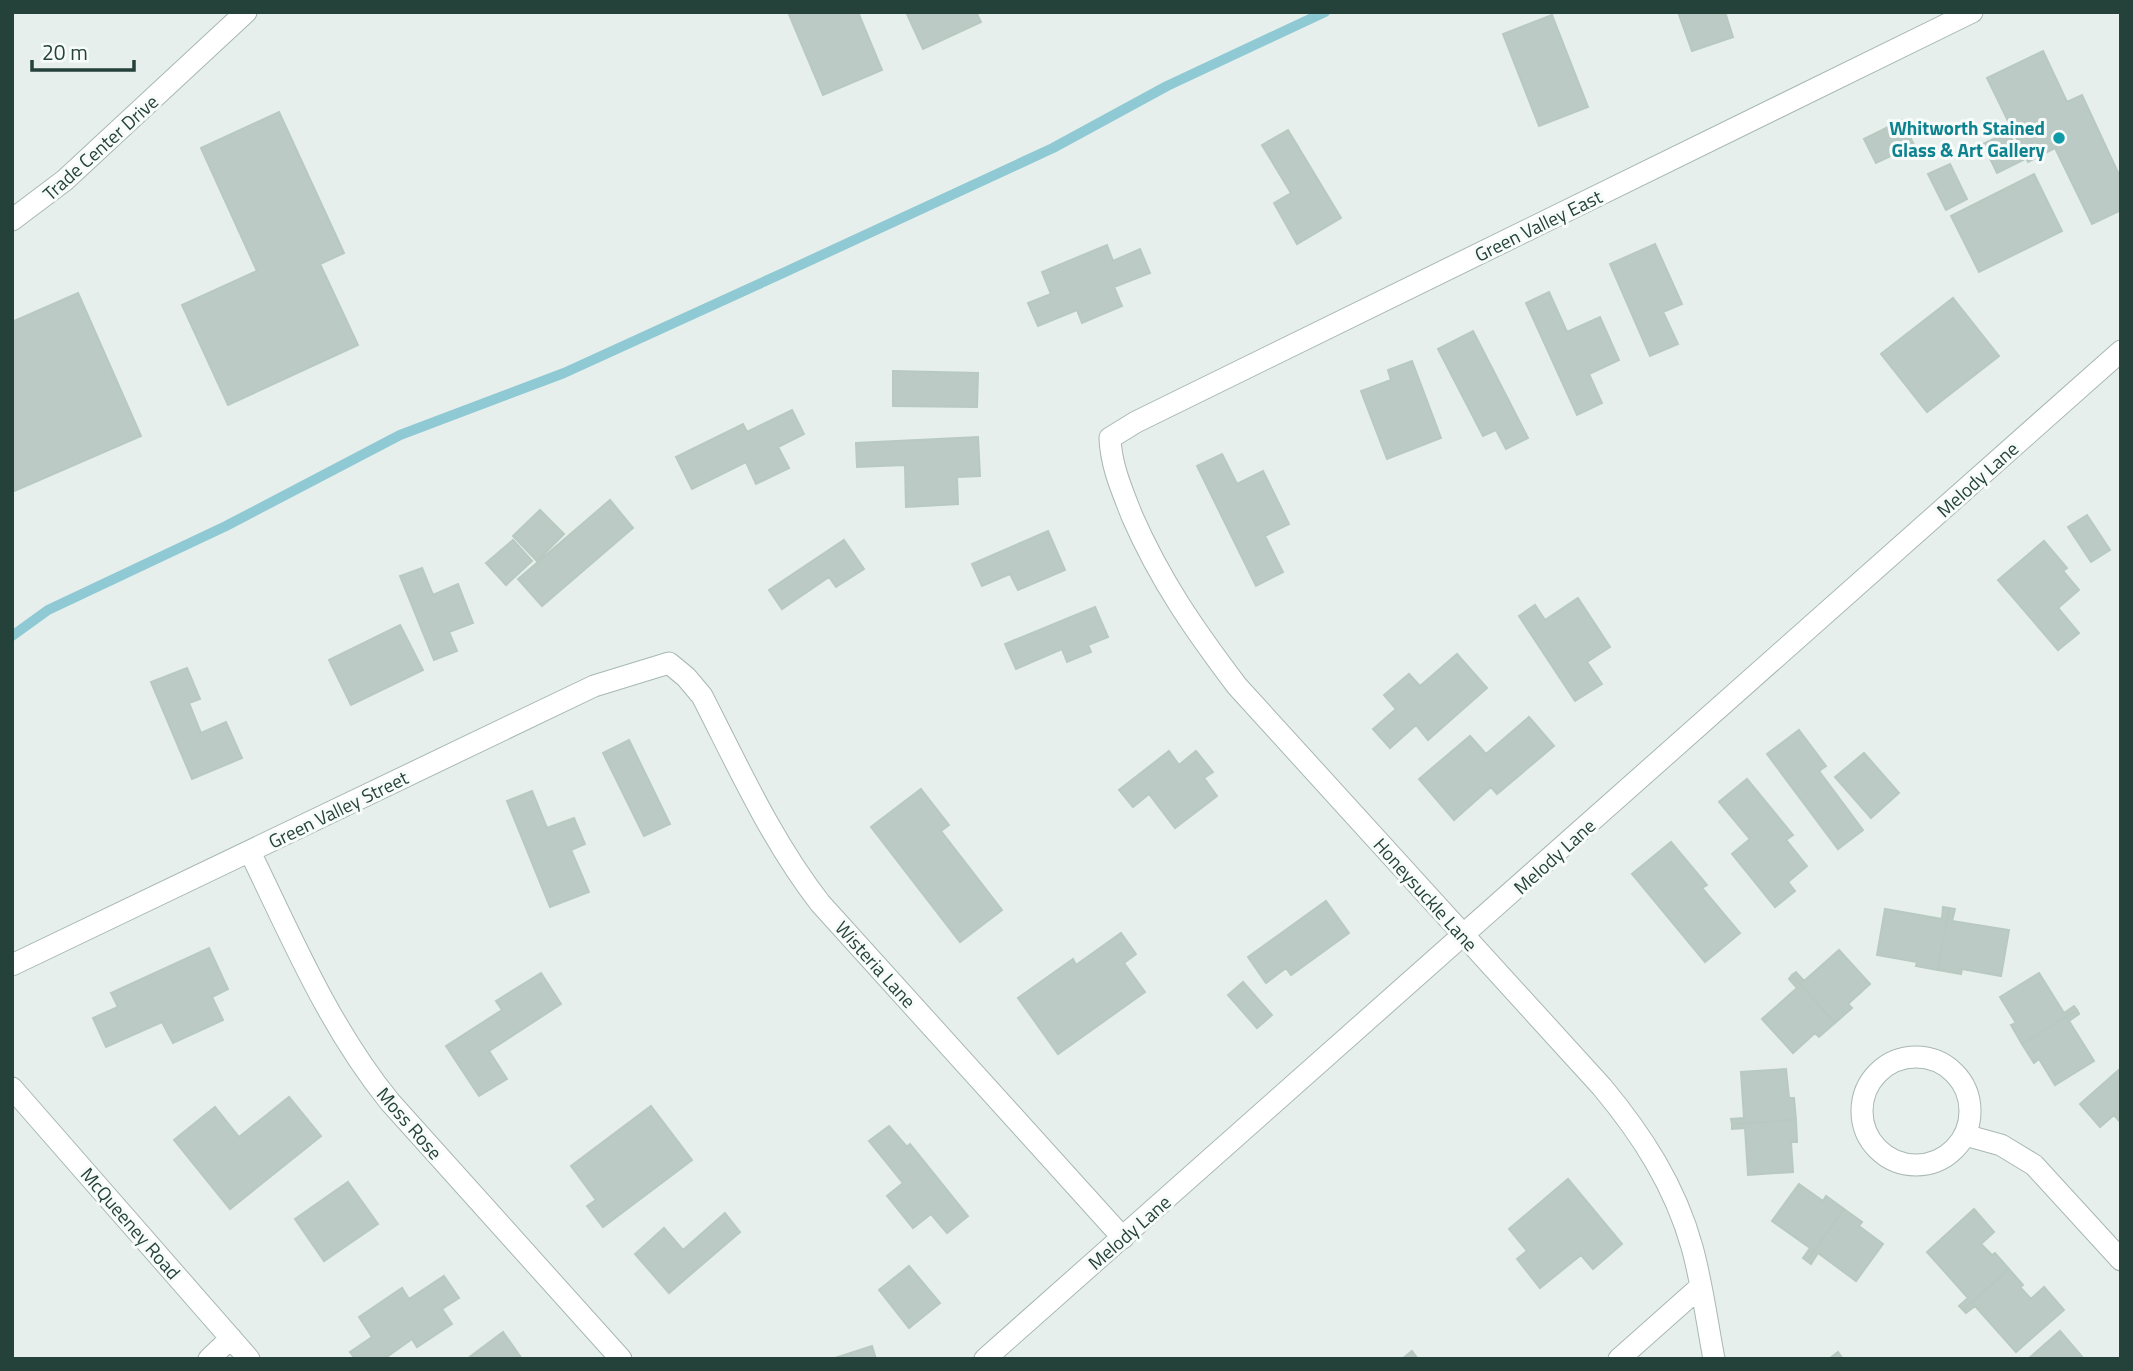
<svg xmlns="http://www.w3.org/2000/svg" width="2133" height="1371" font-family="'Titillium Web',sans-serif">
<rect width="100%" height="100%" fill="#e6efeb"/>
<g fill="none" stroke-linecap="round" stroke-linejoin="round">
<!-- stream -->
<path stroke="#8ec9d4" stroke-width="10" d="M 12,636 L 48,610 L 226,526 L 400,435 L 564,373 L 783,273 L 1053,148 L 1167,86 L 1325,12"/>
</g>
<!-- building -->
<path fill="#bbcac4" stroke="#b8c9c2" stroke-width="2" d="M 788,12 L 858,12 L 882,70 L 823,95 Z
M 906,12 L 976,12 L 981,22 L 923,49 Z
M 1678,12 L 1725,12 L 1733,37 L 1692,51 Z
M 1552,15 L 1588,107 L 1539,126 L 1503,34 Z
M 2043,51 L 2067,102 L 2082,95 L 2121,179 L 2121,210 L 2092,224 L 2055,148 L 2028,162 L 1987,78 Z
M 279,112 L 344,253 L 320,264 L 358,345 L 228,405 L 182,305 L 257,271 L 201,148 Z
M 1902,120 L 1914,145 L 1876,163 L 1864,139 Z
M 1288,130 L 1341,218 L 1297,244 L 1274,203 L 1291,193 L 1262,145 Z
M 2008,132 L 2023,160 L 1997,173 L 1983,144 Z
M 1950,164 L 1967,199 L 1946,210 L 1928,174 Z
M 2034,174 L 2062,231 L 1979,272 L 1951,216 Z
M 1655,244 L 1682,304 L 1663,312 L 1678,344 L 1650,356 L 1610,264 Z
M 1107,245 L 1113,261 L 1140,249 L 1150,273 L 1114,287 L 1122,306 L 1082,323 L 1077,310 L 1038,326 L 1028,303 L 1051,294 L 1042,272 Z
M 1549,292 L 1567,332 L 1600,317 L 1619,360 L 1589,374 L 1602,403 L 1577,415 L 1526,303 Z
M 78,293 L 141,436 L 12,492 L 12,322 Z
M 1953,298 L 1999,356 L 1927,412 L 1881,354 Z
M 1473,331 L 1528,438 L 1506,449 L 1496,430 L 1483,436 L 1438,349 Z
M 1412,361 L 1441,438 L 1387,459 L 1361,391 L 1391,380 L 1388,370 Z
M 893,371 L 978,373 L 977,407 L 893,406 Z
M 792,410 L 804,434 L 778,447 L 789,468 L 756,484 L 746,462 L 692,489 L 676,457 L 743,424 L 747,432 Z
M 978,437 L 980,476 L 957,477 L 958,504 L 906,507 L 905,465 L 857,467 L 856,443 Z
M 1222,454 L 1237,484 L 1263,471 L 1289,524 L 1265,536 L 1283,572 L 1256,586 L 1197,466 Z
M 610,500 L 633,528 L 542,606 L 518,579 Z
M 540,510 L 564,534 L 537,561 L 513,536 Z
M 2087,515 L 2110,550 L 2091,562 L 2068,527 Z
M 1048,531 L 1065,570 L 1018,590 L 1010,574 L 982,586 L 972,564 Z
M 513,540 L 532,561 L 506,585 L 486,563 Z
M 844,540 L 864,569 L 836,587 L 829,577 L 782,609 L 769,590 Z
M 2044,541 L 2067,568 L 2063,571 L 2079,590 L 2058,608 L 2079,633 L 2058,650 L 1998,580 Z
M 422,568 L 433,595 L 458,584 L 473,623 L 449,632 L 457,651 L 434,660 L 400,576 Z
M 1578,598 L 1610,647 L 1587,662 L 1602,684 L 1575,701 L 1519,616 L 1535,605 L 1545,620 Z
M 1095,607 L 1108,637 L 1088,645 L 1091,652 L 1067,662 L 1062,649 L 1016,669 L 1005,644 Z
M 400,625 L 423,670 L 351,705 L 329,660 Z
M 1457,654 L 1487,688 L 1428,740 L 1416,725 L 1390,748 L 1373,729 L 1396,709 L 1384,695 L 1409,674 L 1420,686 Z
M 187,668 L 200,699 L 189,703 L 201,733 L 226,722 L 242,758 L 192,779 L 151,682 Z
M 1529,717 L 1554,746 L 1497,794 L 1491,787 L 1454,820 L 1419,779 L 1470,736 L 1486,754 Z
M 1799,730 L 1826,766 L 1819,771 L 1863,830 L 1838,849 L 1767,754 Z
M 629,740 L 670,824 L 644,836 L 603,753 Z
M 1169,751 L 1179,765 L 1196,751 L 1213,772 L 1204,778 L 1217,796 L 1175,828 L 1149,794 L 1133,807 L 1119,790 Z
M 1864,753 L 1899,793 L 1871,818 L 1835,777 Z
M 1747,779 L 1793,835 L 1786,840 L 1807,866 L 1788,882 L 1795,891 L 1775,907 L 1732,854 L 1750,839 L 1719,802 Z
M 921,789 L 949,825 L 941,831 L 1002,910 L 960,942 L 871,827 Z
M 532,791 L 547,828 L 574,818 L 585,844 L 571,850 L 589,892 L 550,907 L 507,801 Z
M 1671,842 L 1707,885 L 1702,888 L 1740,933 L 1705,962 L 1632,874 Z
M 1326,901 L 1349,933 L 1291,975 L 1286,968 L 1266,983 L 1248,957 Z
M 1943,907 L 1949,908 L 1938,970 L 1916,966 L 1917,962 L 1877,955 L 1885,909 L 1942,919 Z
M 1949,908 L 1955,909 L 1952,921 L 2009,930 L 2001,976 L 1962,969 L 1961,974 L 1938,970 Z
M 1121,933 L 1136,954 L 1124,963 L 1145,992 L 1058,1054 L 1018,998 L 1073,959 L 1076,965 Z
M 209,948 L 228,989 L 212,997 L 223,1020 L 173,1043 L 162,1022 L 106,1047 L 93,1018 L 118,1007 L 111,993 Z
M 1839,950 L 1870,984 L 1848,1004 L 1852,1008 L 1835,1023 L 1792,975 L 1796,972 L 1804,981 Z
M 541,973 L 561,1004 L 489,1051 L 507,1079 L 479,1096 L 446,1046 L 502,1010 L 496,1001 Z
M 2039,973 L 2064,1013 L 2074,1006 L 2077,1010 L 2022,1044 L 2011,1025 L 2016,1023 L 2000,997 Z
M 1792,975 L 1835,1023 L 1819,1037 L 1815,1033 L 1793,1053 L 1762,1019 L 1797,988 L 1789,979 Z
M 1243,982 L 1272,1015 L 1257,1028 L 1228,995 Z
M 2077,1010 L 2079,1014 L 2069,1021 L 2094,1061 L 2055,1085 L 2039,1059 L 2034,1063 L 2022,1044 Z
M 2121,1068 L 2121,1123 L 2114,1115 L 2100,1127 L 2080,1104 Z
M 1786,1069 L 1789,1098 L 1794,1098 L 1796,1120 L 1732,1124 L 1731,1119 L 1744,1118 L 1741,1072 Z
M 289,1097 L 321,1136 L 230,1209 L 174,1140 L 215,1107 L 239,1137 Z
M 651,1106 L 692,1160 L 603,1227 L 587,1206 L 596,1200 L 571,1166 Z
M 1796,1120 L 1797,1142 L 1791,1142 L 1793,1172 L 1748,1175 L 1745,1128 L 1732,1129 L 1732,1124 Z
M 889,1126 L 907,1147 L 910,1144 L 968,1216 L 947,1233 L 931,1214 L 913,1228 L 887,1196 L 903,1183 L 869,1141 Z
M 1568,1179 L 1622,1244 L 1593,1269 L 1581,1255 L 1540,1288 L 1517,1259 L 1527,1251 L 1509,1229 Z
M 348,1182 L 378,1224 L 324,1261 L 295,1219 Z
M 1799,1184 L 1823,1201 L 1826,1196 L 1844,1209 L 1807,1261 L 1803,1258 L 1810,1248 L 1772,1221 Z
M 1844,1209 L 1862,1222 L 1859,1226 L 1883,1244 L 1856,1281 L 1818,1253 L 1811,1264 L 1807,1261 Z
M 1974,1209 L 1994,1232 L 1981,1244 L 1992,1255 L 1995,1253 L 2009,1269 L 1963,1310 L 1959,1306 L 1968,1298 L 1927,1252 Z
M 725,1213 L 740,1232 L 669,1293 L 635,1254 L 664,1228 L 683,1250 Z
M 909,1266 L 940,1303 L 909,1328 L 879,1290 Z
M 2009,1269 L 2023,1285 L 2020,1287 L 2031,1299 L 2044,1287 L 2064,1310 L 2016,1352 L 1975,1306 L 1966,1313 L 1963,1310 Z
M 444,1276 L 459,1298 L 442,1309 L 452,1324 L 417,1347 L 412,1339 L 384,1359 L 355,1359 L 350,1352 L 372,1337 L 359,1317 L 402,1288 L 409,1299 Z
M 2060,1331 L 2084,1359 L 2028,1359 Z
M 503,1332 L 522,1359 L 467,1359 Z
M 872,1346 L 876,1359 L 832,1359 Z
M 1412,1351 L 1418,1359 L 1402,1359 Z
M 1838,1352 L 1843,1359 L 1829,1359 Z"/>
<g fill="none" stroke-linecap="round" stroke-linejoin="round">
<!-- minor casing -->
<g stroke="#a8b8b2" stroke-width="23">
<path id="minor" d="M 12,220 L 65,180 L 246,12
M 250,852 C 292,938 329,1027 390,1102 L 621,1359
M 12,965 L 594,686 L 669,663 L 686,677 L 702,696 C 738,766 771,840 820,903 L 1123,1238
M1862 1111a54 54 0 1 1 108 0a54 54 0 1 1-108 0Z
M 12,1088 L 249,1359
M 1965,1135 L 2001,1145 L 2034,1165 L 2121,1260
M 209,1359 L 231,1338
M 985,1359 L 2121,351
M 1619,1359 L 1700,1287
M 1714,1359 C 1707,1322 1702,1283 1692,1247 C 1675,1186 1642,1135 1602,1087 L 1237,686 C 1194,629 1161,582 1132,516 C 1122,490 1111,466 1110,438 L 1136,422 L 1972,12"/>
</g>
<!-- minor -->
<use href="#minor" stroke="#fff" stroke-width="21"/>
</g>
<!-- markers -->
<circle fill="#0f9aa8" stroke="#f7fbf9" stroke-width="2.5" cx="2059" cy="138" r="7"/>
<g text-anchor="middle" dominant-baseline="central" stroke-width="6" stroke-linejoin="round" paint-order="stroke">
<!-- culture labels -->
<g font-size="19" font-weight="bold" fill="#0d838f" stroke="#f7fbf9" text-anchor="end">
<text x="2045" y="127">Whitworth Stained<tspan x="2045" dy="22">Glass &amp; Art Gallery</tspan></text>
</g>
<!-- street labels -->
<g font-size="19" fill="#24423a" stroke="#f7fbf9">
<text transform="translate(100 147) rotate(-42)">Trade Center Drive</text>
<text transform="translate(1538 225) rotate(-26)">Green Valley East</text>
<text transform="translate(1977 479) rotate(-42)">Melody Lane</text>
<text transform="translate(338 809) rotate(-26)">Green Valley Street</text>
<text transform="translate(1554 856) rotate(-42)">Melody Lane</text>
<text transform="translate(1426 894) rotate(48)">Honeysuckle Lane</text>
<text transform="translate(876 964) rotate(48)">Wisteria Lane</text>
<text transform="translate(410 1123) rotate(49)">Moss Rose</text>
<text transform="translate(131 1223) rotate(49)">McQueeney Road</text>
<text transform="translate(1129 1232) rotate(-41)">Melody Lane</text>
</g>
</g>
<!-- border -->
<rect width="2133" height="1371" fill="none" stroke="#24423a" stroke-width="28"/>
<!-- scale -->
<path d="M32 60v10h102v-10" fill="none" stroke="#24423a" stroke-width="3.5"/>
<text x="42" y="60" font-size="21" fill="#24423a" stroke="#f7fbf9" stroke-width="5" paint-order="stroke">20 m</text>
</svg>
